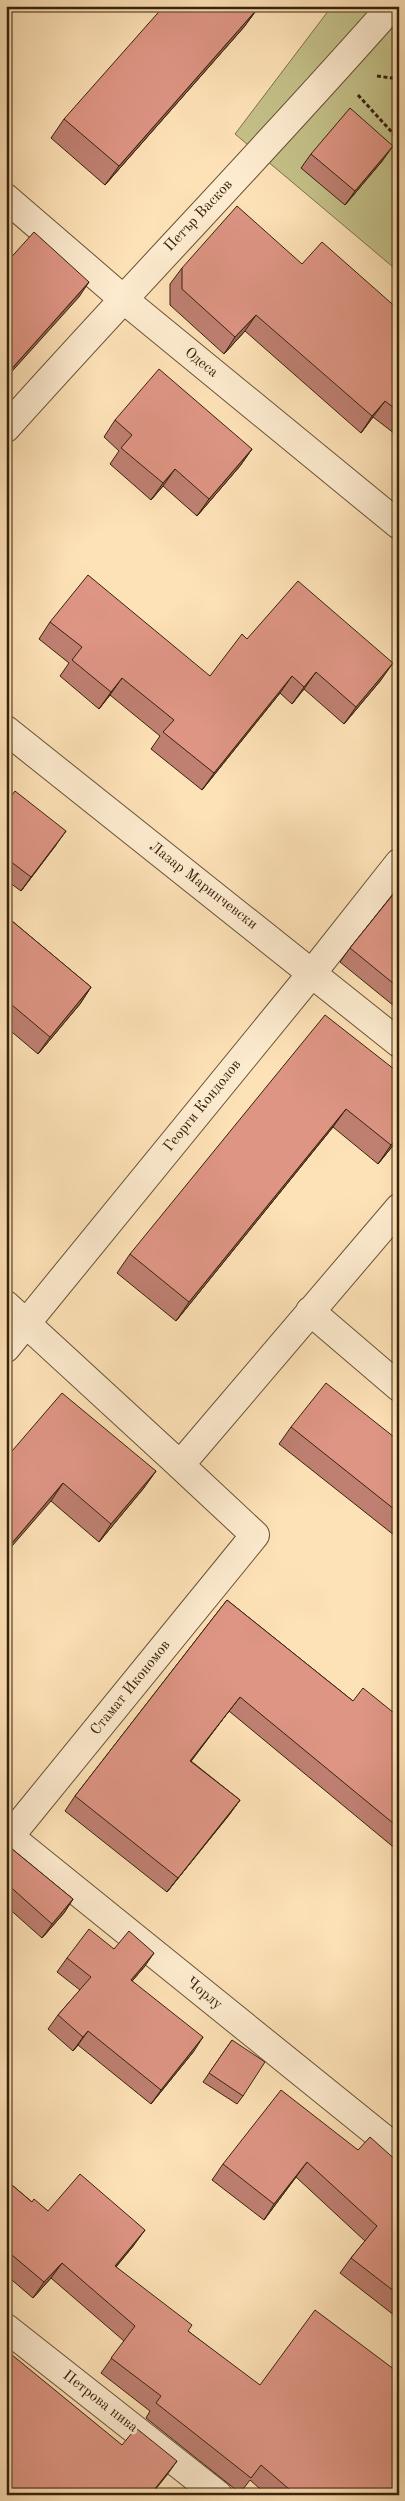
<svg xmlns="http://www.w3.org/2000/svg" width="405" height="2501" font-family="'Old Standard TT',serif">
<rect width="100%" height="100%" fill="#fee2b7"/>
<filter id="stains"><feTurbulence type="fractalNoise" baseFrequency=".004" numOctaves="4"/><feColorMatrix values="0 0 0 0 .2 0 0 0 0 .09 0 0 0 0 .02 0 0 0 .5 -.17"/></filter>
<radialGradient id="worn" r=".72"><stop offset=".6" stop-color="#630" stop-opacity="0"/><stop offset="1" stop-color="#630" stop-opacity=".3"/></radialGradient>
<!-- green -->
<path fill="#c5c28a" stroke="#7e724a" d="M 332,6 L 399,6 L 399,272 L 235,134 Z"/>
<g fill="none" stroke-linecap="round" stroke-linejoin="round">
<!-- minor casing -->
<g stroke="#695236" stroke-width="30">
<path id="minor" d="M 6,198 L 122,298 L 399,525
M 6,428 C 133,286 266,149 392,6
M 6,730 L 399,1043
M 6,1305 L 180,1465
M 310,1311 L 399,1387
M 6,1348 L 312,973 L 399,863
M 10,1837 L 399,2151
M 6,1841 L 255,1535 L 180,1465 L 399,1208
M 6,2328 L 218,2495"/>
</g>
<!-- path -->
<path stroke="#37220b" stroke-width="3" stroke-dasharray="4 2.5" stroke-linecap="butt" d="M 377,76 L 399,79
M 358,95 L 399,140"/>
<!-- minor -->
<use href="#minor" stroke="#feecd0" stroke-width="28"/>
</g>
<!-- wall -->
<path fill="#bf8072" stroke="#37220b" d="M 258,8 L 244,27 L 105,185 L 51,138 L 64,119 Z
M 311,154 L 383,160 L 345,205 L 301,168 Z
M 302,264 L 399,310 L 399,437 L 373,417 L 361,433 L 245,331 L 224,354 L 170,305 L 170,284 L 182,268 Z
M 115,420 L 252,449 L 240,466 L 197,516 L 163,486 L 151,500 L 110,464 L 119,451 L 104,437 Z
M 50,622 L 210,676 L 247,639 L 381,680 L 344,724 L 304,689 L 292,704 L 280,693 L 202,790 L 151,749 L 160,736 L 110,695 L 99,709 L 60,676 L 69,663 L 39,639 Z
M 6,803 L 56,845 L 21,891 L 6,880 Z
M 399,887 L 399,1010 L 340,962 L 350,948 Z
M 6,916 L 91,987 L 80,1004 L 38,1054 L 6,1027 Z
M 399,1073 L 399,1138 L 378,1164 L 333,1127 L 176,1321 L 117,1273 L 130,1254 Z
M 291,1427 L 399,1441 L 399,1539 L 279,1444 Z
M 6,1458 L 156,1471 L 143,1489 L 99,1542 L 51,1501 Z
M 227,1600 L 353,1701 L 399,1717 L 399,1848 L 397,1850 L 229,1711 L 191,1761 L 240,1800 L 229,1815 L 167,1892 L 65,1811 L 75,1796 Z
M 6,1844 L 73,1899 L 64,1913 L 42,1938 L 6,1906 Z
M 114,1949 L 145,1966 L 132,1981 L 194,2051 L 151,2104 L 78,2045 L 73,2051 L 48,2029 L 58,2015 L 80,1990 L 57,1972 L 67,1958 Z
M 232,2040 L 243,2096 L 237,2104 L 203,2082 Z
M 358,2150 L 399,2163 L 399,2319 L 340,2273 L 351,2258 L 365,2241 L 296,2177 L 264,2220 L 212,2180 L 223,2164 Z
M 6,2180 L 32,2202 L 48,2211 L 134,2245 L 116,2267 L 188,2331 L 399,2495 L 267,2495 L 250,2480 L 240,2493 L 146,2418 L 150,2411 L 101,2373 L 124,2341 L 51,2278 L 33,2298 L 6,2275 Z"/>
<!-- shaded-wall -->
<path fill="#9b685c" stroke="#37220b" d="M 258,8 L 244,27 L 105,185 L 119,166 Z
M 393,146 L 383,160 L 345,205 L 355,191 Z
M 89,282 L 79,297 L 6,378 L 6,375 Z
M 256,315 L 245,331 L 224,354 L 235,337 Z
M 385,401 L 361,433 L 372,416 Z
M 252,449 L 240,466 L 197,516 L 209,499 Z
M 175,469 L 163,486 L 151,500 L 163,483 Z
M 393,663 L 381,680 L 344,724 L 356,707 Z
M 316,672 L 304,689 L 292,704 L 304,687 Z
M 292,676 L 280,693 L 202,790 L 214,773 Z
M 122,678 L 110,695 L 99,709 L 111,692 Z
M 66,831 L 56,845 L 21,891 L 31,877 Z
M 91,987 L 80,1004 L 38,1054 L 50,1037 Z
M 346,1109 L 333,1127 L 176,1321 L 189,1302 Z
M 399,1136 L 399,1138 L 378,1164 L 391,1145 Z
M 156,1471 L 143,1489 L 99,1542 L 111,1524 Z
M 63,1483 L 51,1501 L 6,1553 L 6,1550 Z
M 240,1697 L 229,1711 L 180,1776 L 190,1761 Z
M 240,1800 L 229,1815 L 167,1892 L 178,1878 Z
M 73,1899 L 64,1913 L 42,1938 L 52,1924 Z
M 154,1953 L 145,1966 L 121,1994 L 131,1980 Z
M 88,2031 L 78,2045 L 73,2051 L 83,2037 Z
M 203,2037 L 194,2051 L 151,2104 L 161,2090 Z
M 307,2162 L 296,2177 L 264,2220 L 274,2204 Z
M 145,2230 L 134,2245 L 104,2281 L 115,2266 Z
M 62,2263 L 51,2278 L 33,2298 L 44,2282 Z
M 177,2461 L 167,2475 L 151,2495 L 150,2495 Z"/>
<!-- building -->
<path fill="#de9584" stroke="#37220b" d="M 164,6 L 256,6 L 258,8 L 119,166 L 64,119 Z
M 350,108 L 393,146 L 355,191 L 311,154 Z
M 237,206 L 302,264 L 322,242 L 399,310 L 399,412 L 385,401 L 372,416 L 256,315 L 235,337 L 182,289 L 182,268 Z
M 34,232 L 89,282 L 6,375 L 6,263 Z
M 159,369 L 252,449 L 209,499 L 175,469 L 163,483 L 121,448 L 132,435 L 115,420 Z
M 88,575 L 210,676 L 242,634 L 247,639 L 298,581 L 393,663 L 356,707 L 316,672 L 304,687 L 292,676 L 214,773 L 163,732 L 174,720 L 122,678 L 111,692 L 72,660 L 82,647 L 50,622 Z
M 15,791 L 66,831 L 31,877 L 6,858 L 6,803 Z
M 399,887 L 399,988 L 350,948 Z
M 6,916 L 91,987 L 50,1037 L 6,1000 Z
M 325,1015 L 399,1073 L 399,1136 L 391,1145 L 346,1109 L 189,1302 L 130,1254 Z
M 326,1383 L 399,1441 L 399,1513 L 291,1427 Z
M 62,1393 L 156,1471 L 111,1524 L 63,1483 L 6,1550 L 6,1458 Z
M 227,1600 L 353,1701 L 363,1688 L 399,1717 L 399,1828 L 240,1697 L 190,1761 L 240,1800 L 178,1878 L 75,1796 Z
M 6,1844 L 73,1899 L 52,1924 L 6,1883 Z
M 89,1929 L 114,1949 L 129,1931 L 154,1953 L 131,1980 L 203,2037 L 161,2090 L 88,2031 L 83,2037 L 58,2015 L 91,1977 L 67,1958 Z
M 232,2040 L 265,2062 L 243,2096 L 209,2073 Z
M 281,2090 L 358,2150 L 370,2137 L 399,2163 L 399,2295 L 351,2258 L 377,2226 L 307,2162 L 274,2204 L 223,2164 Z
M 6,2107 L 11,2111 L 6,2118 Z
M 80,2174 L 145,2230 L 115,2266 L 192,2325 L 188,2331 L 260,2385 L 315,2310 L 399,2373 L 399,2495 L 296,2495 L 261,2465 L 251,2478 L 156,2403 L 161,2396 L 111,2358 L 135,2326 L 62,2263 L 44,2282 L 6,2250 L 6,2180 L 32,2202 L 34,2199 L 48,2211 Z
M 6,2350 L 122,2445 L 136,2428 L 177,2461 L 150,2495 L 6,2495 Z"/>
<g text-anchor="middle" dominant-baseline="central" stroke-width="5" stroke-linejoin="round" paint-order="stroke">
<!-- street labels -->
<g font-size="15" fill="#37220b" stroke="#feecd0">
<text transform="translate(199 216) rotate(-47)">Петър Васков</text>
<text transform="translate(201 363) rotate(39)">Одеса</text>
<text transform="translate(203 886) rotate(38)">Лазар Маринчевски</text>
<text transform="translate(203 1106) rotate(-51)">Георги Кондолов</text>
<text transform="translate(131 1688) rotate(-51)">Стамат Икономов</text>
<text transform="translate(204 1994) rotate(39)">Чорлу</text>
<text transform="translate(100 2402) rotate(38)">Петрова нива</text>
</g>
</g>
<!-- margin -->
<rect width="405" height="2501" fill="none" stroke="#fee2b7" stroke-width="25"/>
<rect x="8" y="8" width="390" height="2486" fill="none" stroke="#37220b" stroke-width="2.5"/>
<rect x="12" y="12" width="380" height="2476" fill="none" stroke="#37220b"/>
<rect width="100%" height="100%" filter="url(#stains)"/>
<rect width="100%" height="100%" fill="url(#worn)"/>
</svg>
